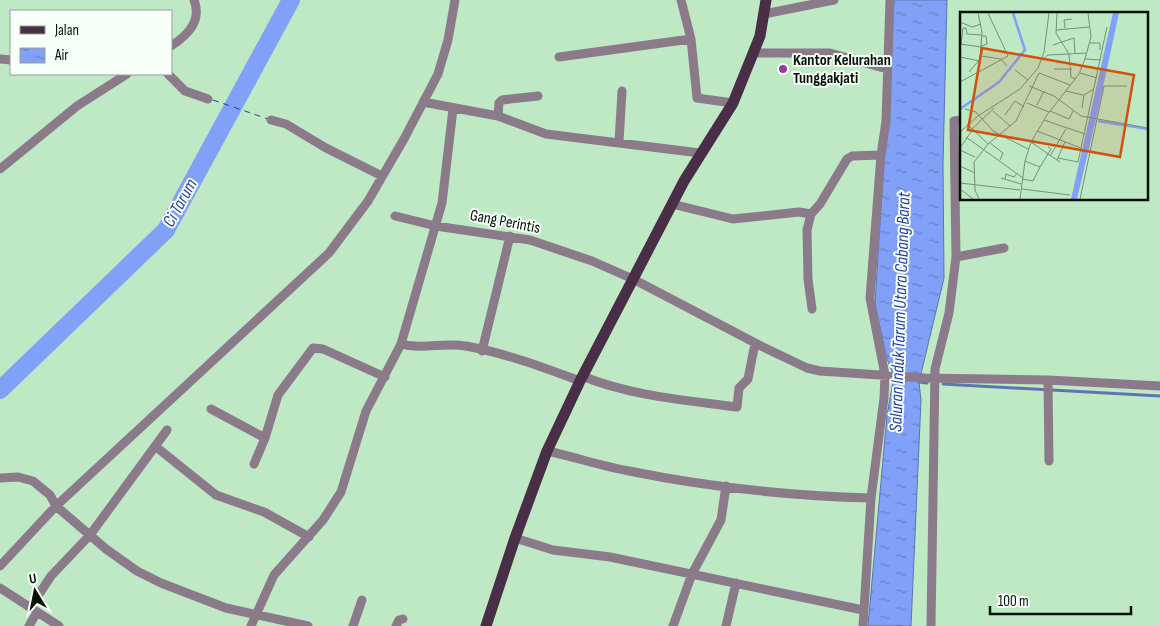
<svg xmlns="http://www.w3.org/2000/svg" width="1160" height="626" font-family="'Sofia Sans Condensed',sans-serif">
<defs>
<pattern id="water-ripples" width="26" height="14" patternUnits="userSpaceOnUse" patternTransform="scale(1.25)"><rect width="26" height="14" fill="#81a0f8"/><path d="M2 4q2-2 4 0t4 0M15 11q2-2 4 0t4 0" fill="none" stroke="#6781c7"/></pattern>
</defs>
<rect width="100%" height="100%" fill="#bfe8c4"/>
<!-- water -->
<path fill="url(#water-ripples)" stroke="#5c75af" d="M 894,0 L 947,0 L 943,164 L 944,278 L 919,382 L 921,400 L 911,626 L 868,626 L 887,415 L 894,376 L 887,359 L 875,304 Z"/>
<g fill="none" stroke-linecap="round" stroke-linejoin="round">
<!-- stream -->
<path stroke="#5c75af" stroke-width="3" d="M 919,382 L 927,383
M 943,384 L 1160,396"/>
<!-- river -->
<path stroke="#81a0f8" stroke-width="18" d="M 0,390 L 166,230 L 291,0"/>
<!-- ferry -->
<path stroke="#283ea2" stroke-width="1" stroke-dasharray="6 5" stroke-linecap="butt" d="M 213,100 L 268,119"/>
<!-- minor -->
<path stroke="#8b7b8a" stroke-width="9" d="M 681,0 L 691,39 L 697,98 L 733,103
M 764,14 L 834,0
M 171,46 C 188,35 202,21 194,0
M 754,53 L 830,53 L 887,69
M 559,57 L 691,39
M 0,59 L 11,60
M 168,74 L 185,91 L 208,99
M 423,102 L 498,116 L 546,134 L 700,153
M 498,116 L 499,103 L 502,100 L 538,96
M 271,120 L 286,124 L 326,148 L 382,176
M 619,142 L 622,91
M 0,169 L 77,106 L 127,74
M 672,204 L 733,219 L 799,212 L 811,214
M 395,216 L 436,226 L 530,240 L 592,261 L 633,279 L 763,347 L 807,368 L 820,371 L 925,378 L 1048,380 L 1160,386
M 956,257 L 1004,248
M 812,309 L 808,279 L 807,230 L 811,214 L 820,204 L 847,159 L 852,156 L 881,155
M 401,344 C 422,350 444,342 466,346 C 505,353 542,367 580,381
M 482,351 L 510,236
M 582,376 C 631,396 685,400 737,407 L 739,388 L 748,379 L 755,343
M 1048,380 L 1049,461
M 211,409 L 265,438
M 155,446 L 216,495 L 264,512 L 309,537
M 547,451 C 575,457 601,466 629,471 C 708,487 791,496 871,498
M 254,464 L 265,438 L 278,395 L 313,348 L 323,349 L 385,377
M 0,478 L 18,477 L 33,481 L 50,495 L 56,506 L 106,549 L 137,571 L 161,583 L 226,608 L 308,626
M 515,538 L 553,550 L 610,557 L 863,610
M 0,566 L 56,506 L 329,253 L 368,201 L 404,139 L 438,74 L 448,40 L 455,0
M 0,588 L 59,626
M 30,608 L 51,576 L 90,535 L 167,430
M 29,626 L 37,612
M 251,626 L 274,575 L 323,520 L 341,492 L 366,411 L 401,344 L 442,203 L 453,109
M 353,626 L 362,600
M 396,626 L 399,620 L 403,619
M 673,626 L 692,574 L 721,520 L 726,486
M 726,626 L 736,583
M 863,626 L 871,498 L 884,398 L 885,375 L 870,298 L 881,155 L 886,121 L 890,0
M 931,626 L 935,369 L 949,313 L 956,257 L 954,121 L 961,120"/>
<!-- major -->
<path stroke="#492e47" stroke-width="11" d="M 486,626 L 515,538 L 547,451 L 580,381 L 684,181 L 733,103 L 760,36 L 766,0"/>
</g>
<!-- markers -->
<circle fill="#9f389d" stroke="#f7fff8" stroke-width="2" cx="783" cy="69" r="5"/>
<g text-anchor="middle" dominant-baseline="central" stroke-width="4" stroke-linejoin="round" paint-order="stroke">
<!-- poi labels -->
<g font-size="16" font-weight="bold" fill="#041106" stroke="#f7fff8" text-anchor="start">
<text x="793" y="60">Kantor Kelurahan<tspan x="793" dy="18">Tunggakjati</tspan></text>
</g>
<!-- street labels -->
<g font-size="16" fill="#041106" stroke="#f7fff8">
<text transform="translate(505 222) rotate(11)">Gang Perintis</text>
</g>
<!-- water labels -->
<g font-size="18" font-style="italic" fill="#283ea2" stroke="#f7fff8">
<text transform="translate(180 203) rotate(-61)">Ci Tarum</text>
<text transform="translate(900 312) rotate(-88)">Saluran Induk Tarum Utara Cabang Barat</text>
</g>
</g>
<!-- overview -->
<g transform="translate(960 12)">
<rect width="188" height="188" fill="#bfe8c4"/>
<path d="M 153,1 L 159,1 L 139,94 L 117,187 L 111,187 Z" fill="#81a0f8"/>
<path fill="none" stroke="#81a0f8" stroke-width="2.5" d="M 0,97 L 39,70 L 65,38 L 53,1M 138,109 L 188,117"/>
<path fill="none" stroke="#749278" stroke-width="1" d="M 97,1 L 96,21 L 109,42 L 111,65 L 116,67M 0,10 L 12,15 L 21,12M 3,16 L 6,16 L 7,22 L 22,23M 105,16 L 104,8 L 112,7M 96,18 L 129,15M 130,31 L 140,31 L 140,38M 0,32 L 21,35M 1,32 L 3,16M 93,33 L 114,26 L 115,42M 21,34 L 27,32 L 26,24 L 22,24M 109,42 L 126,41M 21,44 L 41,47 L 47,54M 0,45 L 20,49M 125,47 L 141,48M 82,48 L 88,43 L 109,42M 94,57 L 112,57M 55,58 L 68,68M 9,60 L 20,47 L 22,20 L 18,1M 79,61 L 110,73M 120,61 L 137,66M 0,70 L 48,44 L 28,1M 69,74 L 94,84 L 121,104 L 188,116M 106,79 L 123,83M 67,91 L 89,100M 77,93 L 84,79M 122,96 L 124,83 L 134,77M 5,97 L 16,100 L 33,119 L 68,137M 33,99 L 50,114M 90,99 L 109,107 L 113,99M 45,103 L 55,89 L 64,95M 84,108 L 125,122M 7,112 L 28,132 L 14,150 L 15,178 L 19,187M 12,117 L 34,96M 77,119 L 121,136M 0,120 L 18,104 L 60,77 L 78,56 L 84,40 L 89,1M 6,125 L 63,166M 71,130 L 97,148M 30,131 L 43,141 L 40,148M 28,132 L 56,109 L 79,61M 0,136 L 13,117M 0,138 L 15,145M 90,144 L 106,117M 98,146 L 118,150 L 147,15M 65,149 L 80,155 L 91,137 L 88,135M 100,150 L 97,148 L 105,130M 0,154 L 15,161M 41,166 L 61,172M 45,167 L 46,162 L 54,165 L 57,161M 62,167 L 73,169 L 80,155M 0,171 L 60,178M 0,177 L 13,187M 62,177 L 110,183M 60,187 L 65,149 L 71,130 L 87,103 L 119,62 L 125,47 L 131,25 L 128,1M 120,187 L 144,74 L 167,74"/>
<path fill="#d1520b" fill-opacity="0.15" stroke="#d1520b" stroke-width="2.5" d="M 22,36 L 174,63 L 160,145 L 8,118 Z"/>
<rect width="188" height="188" fill="none" stroke="#041106" stroke-width="2.5"/>
</g>
<!-- legend -->
<rect x="10" y="10" width="162" height="65" fill="#f7fff8" stroke="#96a097"/>
<rect x="20" y="26" width="25" height="8" fill="#492e47" stroke="#96a097"/>
<text x="55" y="35" font-size="15" fill="#041106">Jalan</text>
<rect x="20" y="48" width="25" height="15" fill="url(#water-ripples)" stroke="#96a097"/>
<text x="55" y="60" font-size="15" fill="#041106">Air</text>
<!-- north arrow -->
<g transform="translate(35 591) rotate(350)" stroke="#f7fff8" stroke-width="4" paint-order="stroke">
<path d="M0-4L9 19L0 12L-9 19Z" fill="#041106"/>
<text y="-8" font-size="14" font-weight="bold" text-anchor="middle" fill="#041106">U</text>
</g>
<!-- scale -->
<path d="M990 606v8h141v-8" fill="none" stroke="#041106" stroke-width="2.5"/>
<text x="998" y="606" font-size="15" fill="#041106" stroke="#f7fff8" stroke-width="4" paint-order="stroke">100 m</text>
</svg>
